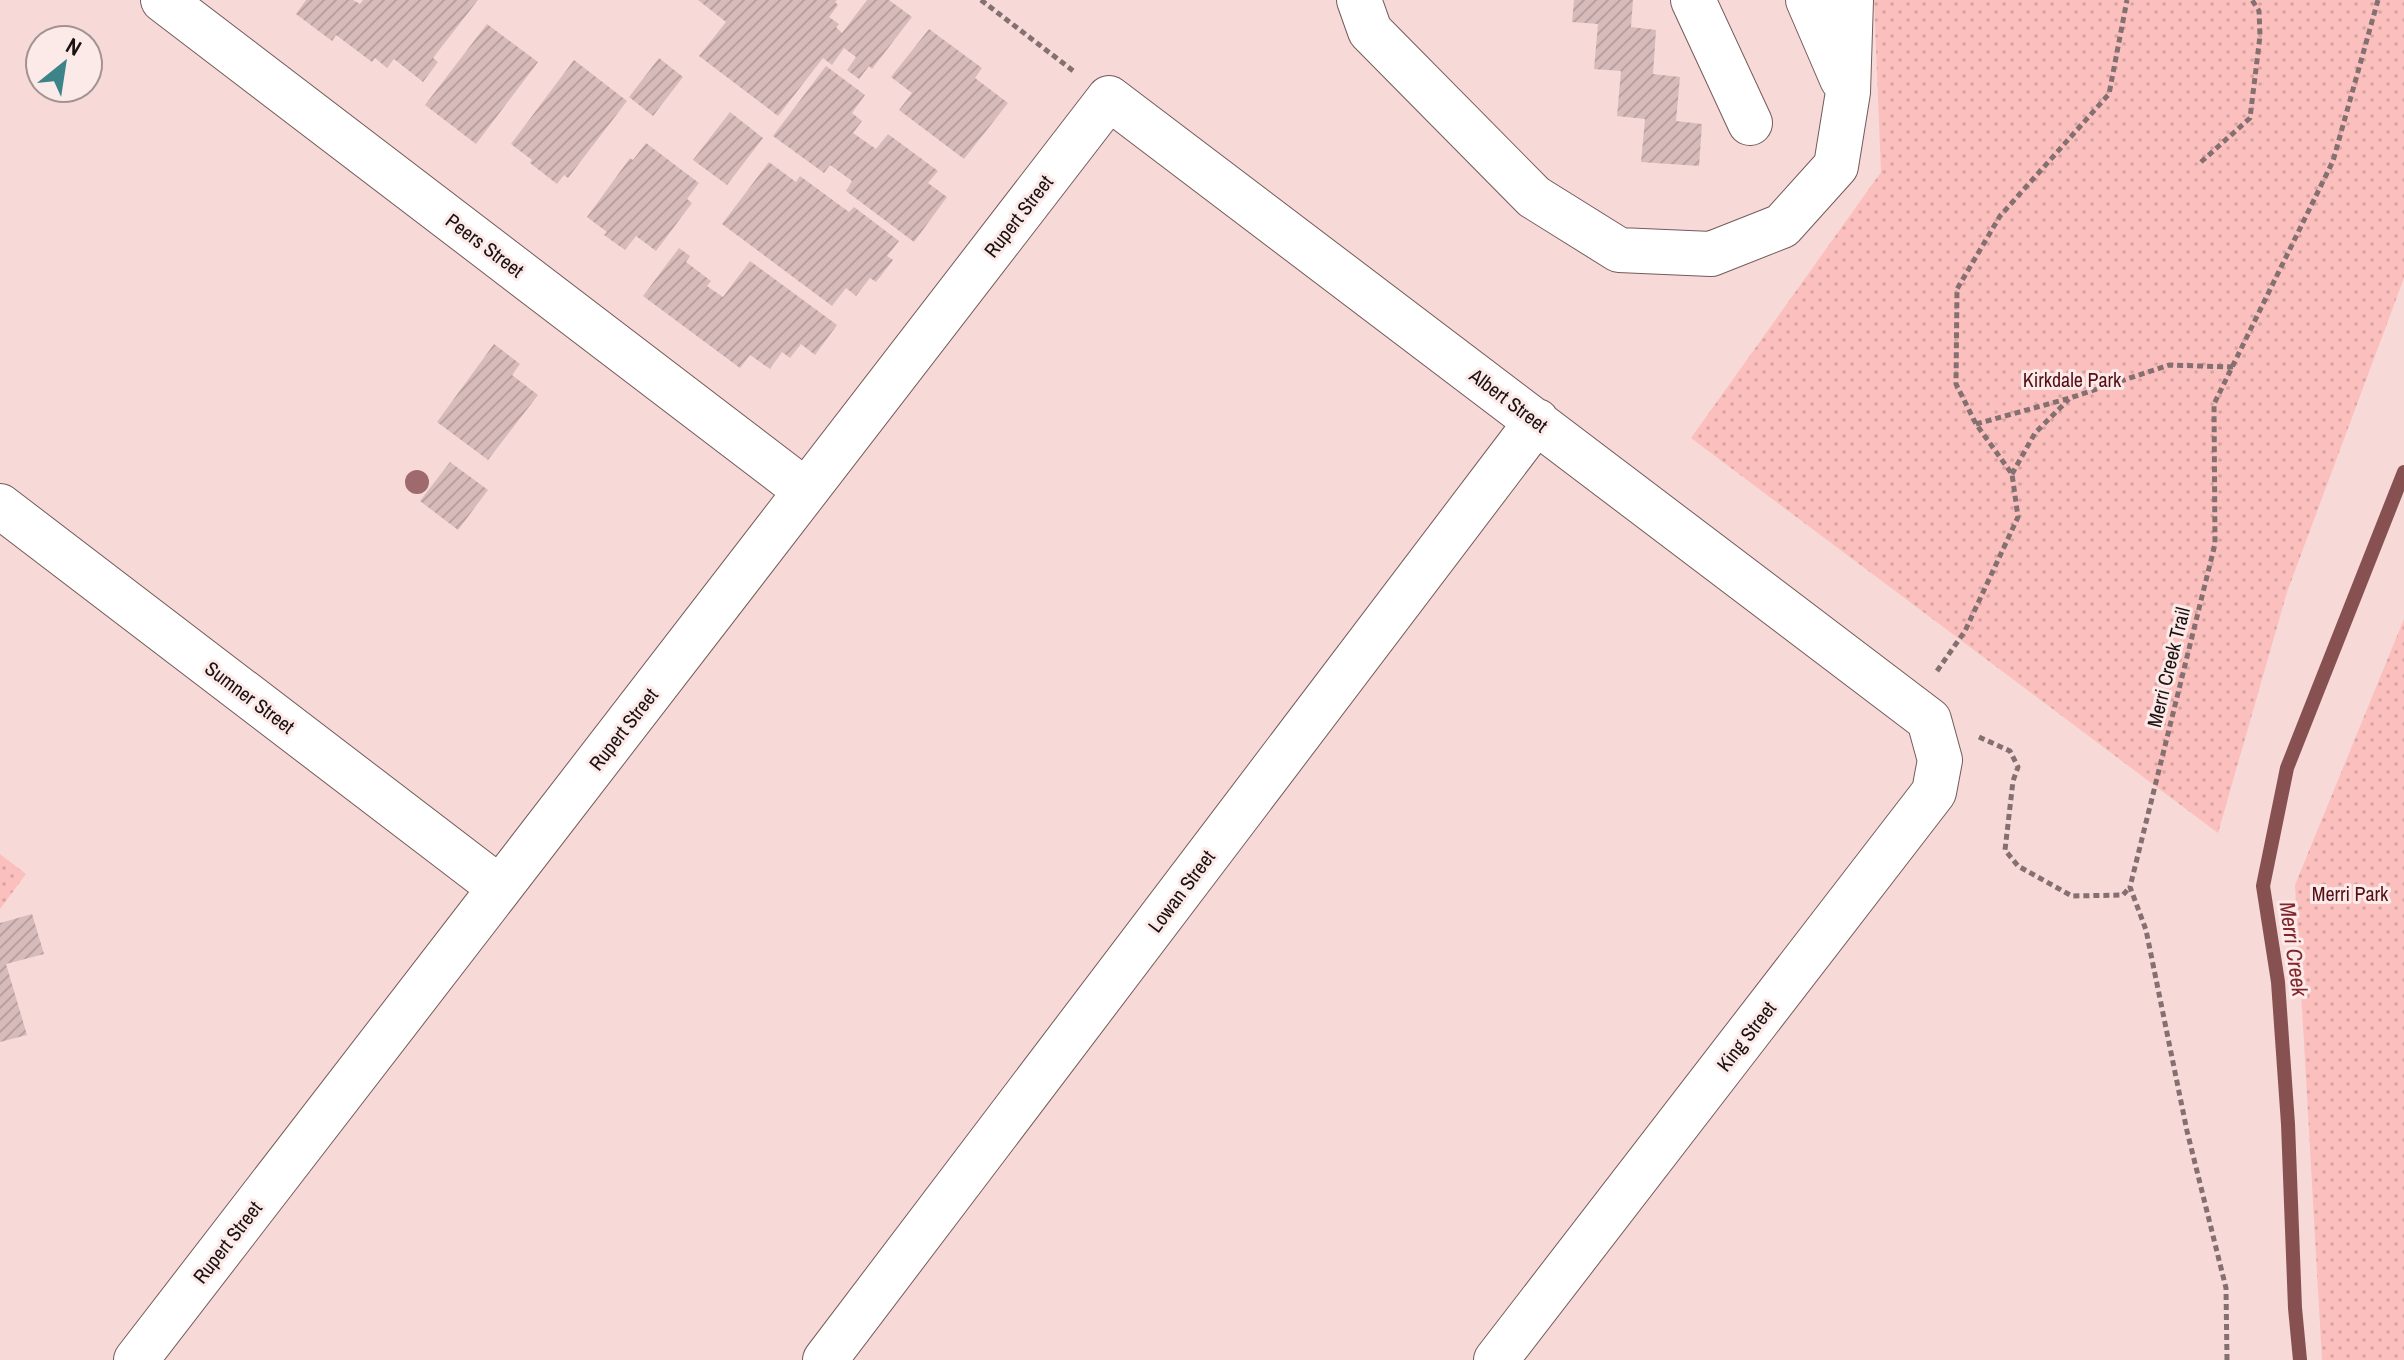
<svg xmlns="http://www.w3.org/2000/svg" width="2404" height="1360" font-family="'Archivo Narrow',sans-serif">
<defs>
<pattern id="green-dots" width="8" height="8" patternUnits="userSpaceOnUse" patternTransform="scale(2)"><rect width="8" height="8" fill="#fbc0be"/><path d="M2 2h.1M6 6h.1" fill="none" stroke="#d7a4a2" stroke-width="1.8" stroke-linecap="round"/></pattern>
<pattern id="building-hatch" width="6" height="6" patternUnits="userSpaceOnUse" patternTransform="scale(2)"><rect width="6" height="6" fill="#d7bbba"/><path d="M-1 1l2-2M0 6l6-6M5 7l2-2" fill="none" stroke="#b8a09f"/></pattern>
</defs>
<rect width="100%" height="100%" fill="#f7d9d8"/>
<!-- green -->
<path fill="url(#green-dots)" d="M 1874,0 L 2404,0 L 2404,278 L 2287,592 L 2218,833 L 1691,438 L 1881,172 Z
M 2404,619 L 2404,1360 L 2322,1360 L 2295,885 Z
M 0,854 L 26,874 L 0,909 Z"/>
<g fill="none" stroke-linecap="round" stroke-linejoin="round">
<!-- stream -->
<path stroke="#885151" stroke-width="14" d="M 2300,1360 L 2295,1308 L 2288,1124 L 2278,982 L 2263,886 L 2287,768 L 2404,472"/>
</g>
<!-- building -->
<path fill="url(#building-hatch)" d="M 306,0 L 353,0 L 360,4 L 363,0 L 478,0 L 433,58 L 438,62 L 423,82 L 394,59 L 387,68 L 375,58 L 372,62 L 336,35 L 332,41 L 296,14 Z
M 698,0 L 837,0 L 835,2 L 838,5 L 829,17 L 839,24 L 836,27 L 842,33 L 867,0 L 889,0 L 912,17 L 872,69 L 869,66 L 859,79 L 847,70 L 856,57 L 844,48 L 832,65 L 823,58 L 778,116 L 699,56 L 726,22 Z
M 1574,0 L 1633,0 L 1631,27 L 1656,30 L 1653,74 L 1680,77 L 1676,121 L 1702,124 L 1699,166 L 1641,162 L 1645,119 L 1617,116 L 1621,71 L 1594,69 L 1598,24 L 1572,22 Z
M 487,24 L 538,62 L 476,144 L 425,105 Z
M 929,29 L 982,68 L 975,78 L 1008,103 L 964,159 L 899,110 L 912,93 L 891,77 Z
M 659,58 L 683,77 L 653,116 L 629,97 Z
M 574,60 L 627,101 L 568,178 L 564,175 L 557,184 L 530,163 L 532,160 L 511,144 Z
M 826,66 L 865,95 L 852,113 L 862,121 L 853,133 L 876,149 L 888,134 L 938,171 L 928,183 L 947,197 L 914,242 L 846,191 L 852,181 L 830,165 L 824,173 L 773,136 Z
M 730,112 L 763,138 L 727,185 L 693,160 Z
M 646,143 L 699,183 L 687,199 L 692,203 L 656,251 L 636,236 L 625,250 L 604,235 L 607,232 L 587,217 L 630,158 L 633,160 Z
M 769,162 L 796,182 L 800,176 L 849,212 L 854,207 L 899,241 L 887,256 L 893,260 L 876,282 L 870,278 L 856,296 L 846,288 L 832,306 L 722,224 Z
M 679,248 L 690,256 L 686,262 L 711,281 L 707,286 L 723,297 L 750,261 L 837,325 L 815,355 L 801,344 L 790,358 L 782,352 L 770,369 L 750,355 L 740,368 L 643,296 Z
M 494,344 L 520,364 L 512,375 L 538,395 L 488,460 L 437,422 Z
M 450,462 L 488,490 L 458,530 L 420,501 Z
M 32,914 L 44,954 L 6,964 L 27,1035 L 0,1042 L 0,923 Z"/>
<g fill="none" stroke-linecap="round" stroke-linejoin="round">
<!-- minor casing -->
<g stroke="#745b5a" stroke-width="46">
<path id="minor" d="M 163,0 L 806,491
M 1359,0 L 1370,31 L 1534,197 L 1619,250 L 1711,254 L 1782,226 L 1836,166 L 1848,92 L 1851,0
M 1693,0 L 1750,123
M 1808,0 L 1842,79
M 0,506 L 500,888
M 136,1360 L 1109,98 L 1929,720 L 1940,760 L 1934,792 L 1496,1360
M 825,1360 L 1537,421"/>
</g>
<!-- path -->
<path stroke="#847070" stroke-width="5" stroke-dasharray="6 4" stroke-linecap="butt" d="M 981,0 L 1076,73
M 2201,162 L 2250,118 L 2260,36 L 2259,11 L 2252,0
M 1976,424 L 2070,398 L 2169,365 L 2233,367
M 2012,474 L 2035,433 L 2069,399
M 1937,671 L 1965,631 L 2018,517 L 2012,474 L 1976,424 L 1956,384 L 1957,289 L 2000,216 L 2109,94 L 2127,0
M 1979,737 L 2010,751 L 2018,767 L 2013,781 L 2005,850 L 2018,866 L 2072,896 L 2123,895 L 2130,887
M 2227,1360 L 2226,1288 L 2187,1131 L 2146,930 L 2130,887 L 2215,544 L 2214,404 L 2333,161 L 2378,0"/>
<!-- minor -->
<use href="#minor" stroke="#fff" stroke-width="44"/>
</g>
<!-- trees -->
<circle fill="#9e6a6e" cx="417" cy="482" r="12"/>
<g text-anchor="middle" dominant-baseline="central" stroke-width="6" stroke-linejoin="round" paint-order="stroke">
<!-- street labels -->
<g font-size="20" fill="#1b1111" stroke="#fceae9">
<text transform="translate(1018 216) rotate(-52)">Rupert Street</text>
<text transform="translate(485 245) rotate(37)">Peers Street</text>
<text transform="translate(1509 400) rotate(37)">Albert Street</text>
<text transform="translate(2168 667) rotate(-76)">Merri Creek Trail</text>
<text transform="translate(250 697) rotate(37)">Sumner Street</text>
<text transform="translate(623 729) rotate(-52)">Rupert Street</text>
<text transform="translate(1181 891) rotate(-53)">Lowan Street</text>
<text transform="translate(1746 1036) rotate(-52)">King Street</text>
<text transform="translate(227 1242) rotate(-52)">Rupert Street</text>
</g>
<!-- park labels -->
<g font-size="20" fill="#550f17" stroke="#fceae9">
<text x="2072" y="379">Kirkdale Park</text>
<text x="2350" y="893">Merri Park</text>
</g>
<!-- water labels -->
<g font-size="22" font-style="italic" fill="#82262d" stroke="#fceae9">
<text transform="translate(2294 949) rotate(82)">Merri Creek</text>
</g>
</g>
<!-- north arrow -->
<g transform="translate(64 64) rotate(30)"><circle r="38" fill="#fceae9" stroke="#a29393" stroke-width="2"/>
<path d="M0-6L14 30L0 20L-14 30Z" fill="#3c8488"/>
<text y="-12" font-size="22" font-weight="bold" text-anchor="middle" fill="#1b1111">N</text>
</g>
</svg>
